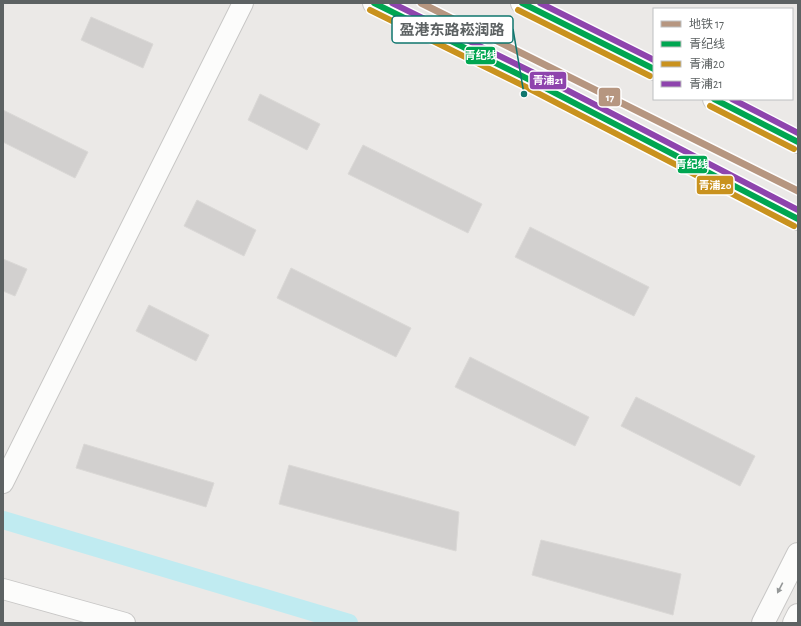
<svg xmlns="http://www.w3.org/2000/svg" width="801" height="626" font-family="'Alegreya Sans','Noto Sans SC',sans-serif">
<rect width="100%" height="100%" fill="#ebe9e7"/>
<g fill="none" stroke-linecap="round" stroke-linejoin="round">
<!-- canal -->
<path stroke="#c0ebf1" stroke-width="18" d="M 3,520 L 349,623"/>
</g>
<!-- building -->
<path fill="#d2d0cf" stroke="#dad8d6" d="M 91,17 L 153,44 L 143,68 L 81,40 Z
M 260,94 L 320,124 L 307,150 L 248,120 Z
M 3,110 L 88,152 L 75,178 L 3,142 Z
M 363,145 L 482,204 L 468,233 L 348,174 Z
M 197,200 L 256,230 L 244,256 L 184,226 Z
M 530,227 L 649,287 L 634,316 L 515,257 Z
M 3,259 L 27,269 L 15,296 L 3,291 Z
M 291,268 L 411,328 L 396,357 L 277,298 Z
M 149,305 L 209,335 L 196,361 L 136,331 Z
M 470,357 L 589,417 L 575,446 L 455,387 Z
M 636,397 L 755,456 L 740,486 L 621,426 Z
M 84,444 L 214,483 L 206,507 L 76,468 Z
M 289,465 L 459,512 L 456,551 L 279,504 Z
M 541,540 L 681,574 L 673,615 L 532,575 Z"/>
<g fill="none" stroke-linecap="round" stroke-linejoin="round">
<!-- minor casing -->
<g stroke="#c8c7c6" stroke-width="22">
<path id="minor" d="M 3,483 L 243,3
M 3,589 L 125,623"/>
</g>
<!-- tertiary casing -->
<g stroke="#c8c7c6" stroke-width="24">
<path id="tertiary" d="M 763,623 L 798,554
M 794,623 L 798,615"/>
</g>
<!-- secondary casing -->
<g stroke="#c7c7c7" stroke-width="24">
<path id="secondary" d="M 374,3 L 528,79 L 798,219
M 522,3 L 654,69
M 714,99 L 798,142"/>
</g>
<!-- minor -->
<use href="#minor" stroke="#fcfcfb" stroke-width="20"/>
<!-- tertiary -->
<use href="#tertiary" stroke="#fcfcfb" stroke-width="22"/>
<!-- secondary -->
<use href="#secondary" stroke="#fcfcfb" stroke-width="22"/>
<!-- bus-1 casing -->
<g stroke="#fff" stroke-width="9">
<path id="bus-1" d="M 374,3 L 528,79 L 798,219
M 522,3 L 654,69
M 714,99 L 798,142"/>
</g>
<!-- bus-2 casing -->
<g stroke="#fff" stroke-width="9">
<path id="bus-2" d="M 370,10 L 524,86 L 794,226
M 518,10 L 650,76
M 710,106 L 794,149"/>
</g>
<!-- bus-3 casing -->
<g stroke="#fff" stroke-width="9">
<path id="bus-3" d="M 392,3 L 532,72 L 798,210
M 540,3 L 654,60
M 732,99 L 798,133"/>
</g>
<!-- bus-1 -->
<use href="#bus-1" stroke="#00a651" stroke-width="6"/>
<!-- bus-2 -->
<use href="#bus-2" stroke="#c9921e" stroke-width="6"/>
<!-- bus-3 -->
<use href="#bus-3" stroke="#8e44ad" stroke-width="6"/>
<!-- metro-1 casing -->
<g stroke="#fff" stroke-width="10">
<path id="metro-1" d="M 421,3 L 798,191"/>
</g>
<!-- metro-1 -->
<use href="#metro-1" stroke="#b69680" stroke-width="7"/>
</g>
<!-- one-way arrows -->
<defs><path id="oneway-solid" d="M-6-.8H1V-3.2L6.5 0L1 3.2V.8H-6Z"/></defs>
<use fill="#959898" href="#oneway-solid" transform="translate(780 588) rotate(117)"/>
<!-- callouts -->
<path fill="none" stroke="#0f766e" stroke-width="1.5" d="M524 94L513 29"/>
<circle fill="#0f766e" stroke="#fff" stroke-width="1.5" cx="524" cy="94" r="4"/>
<rect fill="#fff" stroke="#0f766e" stroke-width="1.5" x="392" y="16" width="121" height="27" rx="4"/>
<g font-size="15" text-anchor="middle" font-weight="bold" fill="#5d6263">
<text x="452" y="35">盈港东路崧润路</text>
</g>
<g stroke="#fff" stroke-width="1.5">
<rect x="465" y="46" width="31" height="19" rx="4" fill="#00a651"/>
<rect x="529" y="71" width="38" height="19" rx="4" fill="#8e44ad"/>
<rect x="598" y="87" width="23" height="20" rx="4" fill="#b69680"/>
<rect x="677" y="155" width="31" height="19" rx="4" fill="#00a651"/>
<rect x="696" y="175" width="38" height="20" rx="4" fill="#c9921e"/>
</g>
<g font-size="11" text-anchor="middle" font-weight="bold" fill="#fff">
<text x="481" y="59">青纪线</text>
<text x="548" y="84">青浦21</text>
<text x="610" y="101">17</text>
<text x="692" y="168">青纪线</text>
<text x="715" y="189">青浦20</text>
</g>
<!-- border -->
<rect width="801" height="626" fill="none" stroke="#5d6263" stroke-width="8"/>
<!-- legend -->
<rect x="653" y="8" width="140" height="92" fill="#ffffff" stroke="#bec0c1"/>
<rect x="661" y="21" width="20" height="6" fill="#b69680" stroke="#bec0c1"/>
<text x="689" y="28" font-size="12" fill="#5d6263">地铁 17</text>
<rect x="661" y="41" width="20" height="6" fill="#00a651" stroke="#bec0c1"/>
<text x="689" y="48" font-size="12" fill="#5d6263">青纪线</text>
<rect x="661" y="61" width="20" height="6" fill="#c9921e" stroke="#bec0c1"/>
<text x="689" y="68" font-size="12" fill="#5d6263">青浦20</text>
<rect x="661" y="81" width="20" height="6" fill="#8e44ad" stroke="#bec0c1"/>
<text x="689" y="88" font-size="12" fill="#5d6263">青浦21</text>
</svg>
